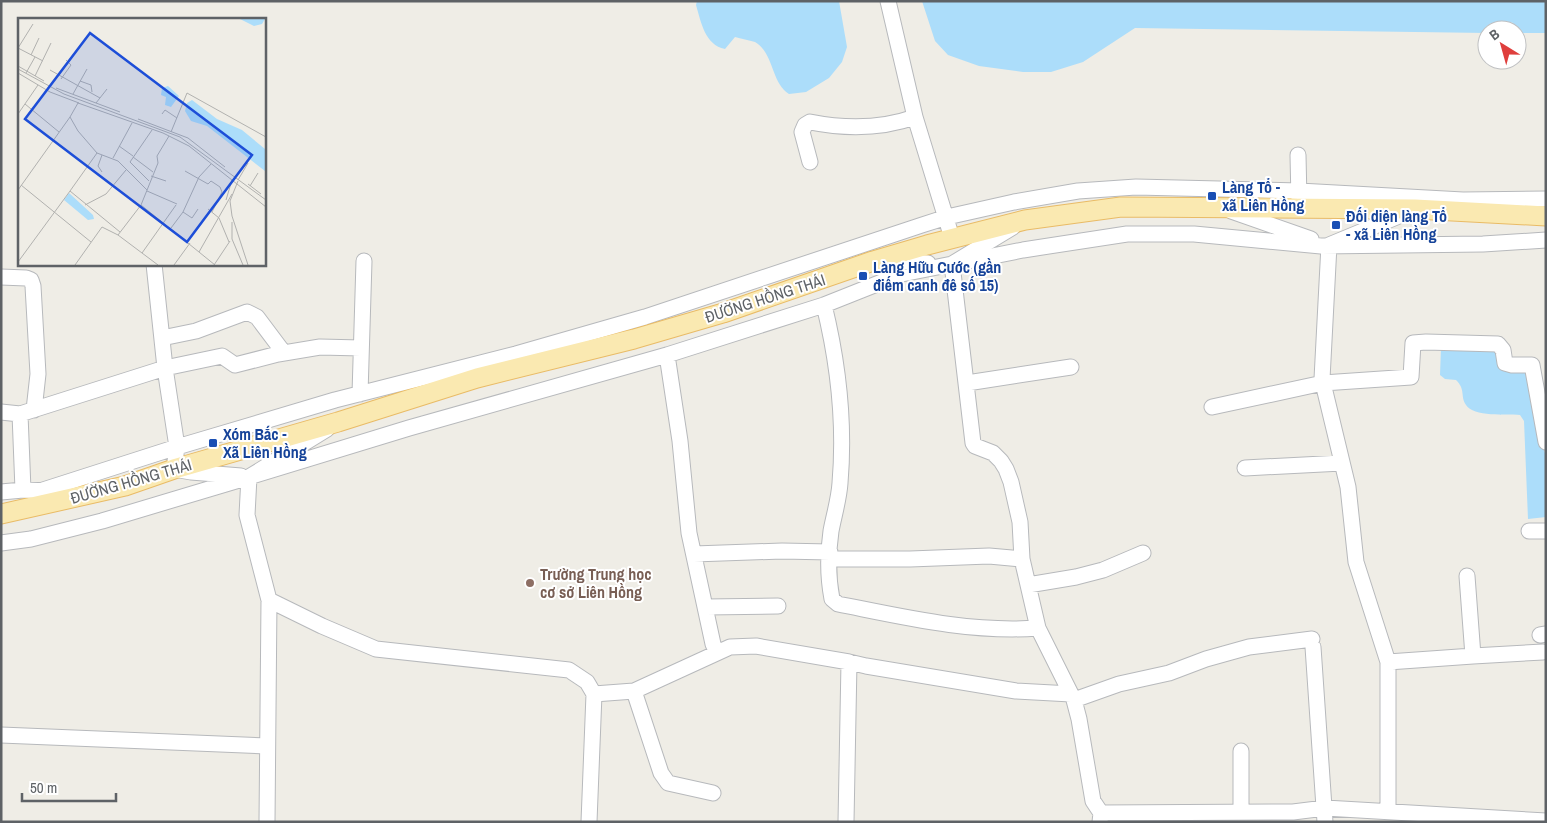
<svg xmlns="http://www.w3.org/2000/svg" width="1547" height="823" font-family="'Archivo Narrow',sans-serif">
<rect width="100%" height="100%" fill="#efede6"/>
<!-- water -->
<path fill="#acddfa" d="M 697,1 L 839,1 L 847,47 L 842,62 L 829,78 L 806,92 L 789,94 C 771,83 774,53 755,42 C 749,40 741,39 735,37 L 725,49 C 705,45 701,22 696,5 Z
M 922,1 L 1546,1 L 1546,33 L 1517,33 L 1517,30 L 1487,30 L 1487,33 L 1135,28 L 1083,62 L 1051,72 L 1023,72 L 979,66 L 948,55 L 935,41 Z
M 1441,347 L 1498,350 L 1530,368 L 1539,431 L 1546,457 L 1546,517 L 1528,519 L 1524,421 L 1520,415 C 1507,414 1473,417 1466,405 C 1460,396 1466,390 1456,380 L 1445,379 L 1440,375 Z"/>
<g fill="none" stroke-linecap="round" stroke-linejoin="round">
<!-- minor casing -->
<g stroke="#b7b9bc" stroke-width="17">
<path id="minor" d="M 888,1 L 915,117 L 952,238
M 1298,155 L 1299,201
M 810,162 L 802,132 L 805,125 L 810,122 C 845,129 881,129 915,117
M 1231,211 L 1311,239
M 1013,227 L 952,264 L 973,443 L 975,446 L 993,453 L 1001,461 L 1006,469 L 1011,482 L 1020,522 L 1022,559 L 1038,628 L 1074,700 L 1079,719 L 1093,801 L 1101,813 L 1100,822
M 881,261 L 928,263
M 154,264 L 165,368 L 177,447 L 174,469 L 191,472 L 241,476
M 1,277 L 26,278 L 31,280 L 33,286 L 38,374 L 34,410
M 824,305 C 838,362 845,424 840,483 C 839,499 834,515 831,531 C 828,552 828,578 832,599 L 838,604 C 904,617 970,633 1038,628
M 162,338 L 196,331 L 247,312 L 257,317 L 284,353
M 667,355 L 680,441 L 689,533 L 713,644 L 717,653
M 967,383 L 1071,367
M 360,394 L 364,261
M 1212,407 L 1323,383 L 1411,377 L 1413,343 L 1426,342 L 1498,344 L 1503,350 L 1505,363 L 1512,365 L 1532,365 L 1546,442
M 1,412 L 20,414 L 165,368 L 222,356 L 235,365 L 278,354 L 320,347 L 361,348
M 20,414 L 23,490 L 53,491
M 1245,468 L 1342,463
M 43,490 L 177,447 L 335,400 L 516,354 L 645,317 L 922,225 L 947,217 L 1014,202 L 1078,191 L 1136,187 L 1299,191 L 1463,200 L 1546,199
M 1,492 L 23,490
M 1529,531 L 1546,531
M 1,543 L 31,539 L 102,521 L 249,477 L 327,429
M 694,554 L 782,551 L 830,552
M 830,559 L 910,559 L 989,556 L 1022,559
M 1028,585 L 1076,577 L 1103,570 L 1143,553
M 706,607 L 778,606
M 1540,635 L 1546,634
M 1313,647 L 1325,822
M 1473,656 L 1543,652
M 1388,662 L 1473,656 L 1467,576
M 634,691 L 661,773 L 668,783 L 713,793
M 1071,694 L 1016,691 L 866,666 L 849,662 L 756,646 L 730,647 L 634,691 L 594,694 L 587,682 L 569,670 L 376,649 L 322,626 L 269,600 L 247,515 L 249,477 L 409,428 L 667,355 L 824,305 L 902,274 L 1023,250 L 1127,234 L 1194,234 L 1321,246 L 1483,244 L 1546,240
M 1074,700 L 1119,684 L 1169,673 L 1206,659 L 1249,647 L 1312,639
M 1,735 L 267,746
M 1241,751 L 1241,812
M 1388,812 L 1388,662 L 1356,562 L 1348,487 L 1322,379 L 1329,245 L 1411,211
M 1101,813 L 1293,812 L 1325,808 L 1546,821
M 267,822 L 269,600
M 589,822 L 594,694
M 846,822 L 849,662"/>
</g>
<!-- major casing -->
<g stroke="#e9bb66" stroke-width="21">
<path id="major" d="M 1,514 L 125,486 L 174,469 L 338,422 L 477,378 L 634,339 L 723,313 L 873,261 L 927,245 L 1025,220 L 1121,207 L 1415,209 L 1546,216"/>
</g>
<!-- minor -->
<use href="#minor" stroke="#fff" stroke-width="15"/>
<!-- major -->
<use href="#major" stroke="#fae9b1" stroke-width="19"/>
</g>
<!-- markers -->
<g fill="#1a4fb4" stroke="#fff" stroke-width="2">
<rect x="1207" y="191" width="10" height="10" rx="2.5"/>
<rect x="1331" y="220" width="10" height="10" rx="2.5"/>
<rect x="858" y="271" width="10" height="10" rx="2.5"/>
<rect x="208" y="438" width="10" height="10" rx="2.5"/>
</g>
<circle fill="#8d6e63" stroke="#fff" stroke-width="2" cx="530" cy="583" r="5"/>
<g text-anchor="middle" dominant-baseline="central" stroke-width="4" stroke-linejoin="round" paint-order="stroke">
<!-- transit labels -->
<g font-size="16" font-weight="bold" fill="#164399" stroke="#fff" text-anchor="start">
<text x="1222" y="187">Làng Tổ -<tspan x="1222" dy="18">xã Liên Hồng</tspan></text>
<text x="1346" y="216">Đối diện làng Tổ<tspan x="1346" dy="18">- xã Liên Hồng</tspan></text>
<text x="873" y="267">Làng Hữu Cước (gần<tspan x="873" dy="18">điếm canh đê số 15)</tspan></text>
<text x="223" y="434">Xóm Bắc -<tspan x="223" dy="18">Xã Liên Hồng</tspan></text>
</g>
<!-- street labels -->
<g font-size="16" fill="#5e6266" stroke="#fff">
<text transform="translate(765 298) rotate(-18)">ĐƯỜNG HỒNG THÁI</text>
<text transform="translate(131 481) rotate(-16)">ĐƯỜNG HỒNG THÁI</text>
</g>
<!-- education labels -->
<g font-size="16" font-weight="bold" fill="#785e54" stroke="#fff" text-anchor="start">
<text x="540" y="574">Trường Trung học<tspan x="540" dy="18">cơ sở Liên Hồng</tspan></text>
</g>
</g>
<!-- overview -->
<g transform="translate(18 18)">
<rect width="248" height="248" fill="#efede6"/>
<path d="M 222,1 L 247,1 L 244,6 L 236,8 ZM 150,68 L 161,78 L 153,89 L 147,87 L 148,79 L 143,77 L 144,70 ZM 174,82 L 199,101 L 224,112 L 247,131 L 247,153 L 189,108 L 173,103 L 167,93 L 169,85 ZM 51,175 L 75,197 L 76,201 L 70,202 L 46,182 Z" fill="#acddfa"/>
<path fill="none" stroke="#b1b1af" stroke-width="1" d="M 15,6 L 0,30 L 25,43M 13,37 L 21,20M 0,48 L 26,63M 0,51 L 46,76 L 162,119 L 248,182M 32,52 L 82,80M 0,55 L 32,74 L 61,85M 8,55 L 17,39M 17,58 L 33,25M 43,61 L 53,47 L 48,42M 62,63 L 73,67 L 74,74M 38,70 L 102,94M 55,76 L 69,51M 78,85 L 89,71M 7,86 L 41,114M 0,96 L 20,67M 144,96 L 147,92 L 159,100M 120,101 L 170,120 L 207,149M 153,114 L 169,75 L 248,119M 101,128 L 115,138M 79,135 L 52,173 L 102,214M 84,137 L 80,148 L 84,154M 115,139 L 135,154M 95,140 L 114,105M 167,153 L 190,166 L 193,163 L 202,169 L 204,174 L 194,194M 133,158 L 148,163M 220,162 L 230,145M 131,163 L 112,144 L 134,112M 220,163 L 212,183 L 214,198 L 230,247M 230,166 L 243,176M 3,167 L 73,224M 232,168 L 240,155M 0,172 L 52,99M 129,172 L 100,143 L 79,135 L 60,113 L 52,99 L 60,85 L 145,115 L 171,128 L 248,189M 129,173 L 159,186M 208,182 L 214,162M 67,187 L 88,176 L 108,152M 123,187 L 197,247M 190,191 L 201,200 L 211,224M 165,194 L 174,200 L 180,191M 214,204 L 214,221 L 225,247M 153,210 L 165,194 L 181,159 L 193,146M 181,234 L 214,176M 124,235 L 158,187M 0,244 L 52,173M 57,247 L 84,209 L 100,217M 140,247 L 100,217 L 123,187 L 140,145 L 139,138 L 151,118M 156,247 L 172,225M 196,247 L 212,223"/>
<path fill="#1d4ed8" fill-opacity="0.15" stroke="#1d4ed8" stroke-width="2.5" d="M 72,15 L 234,137 L 169,224 L 7,101 Z"/>
<rect width="248" height="248" fill="none" stroke="#5e6266" stroke-width="2.5"/>
</g>
<!-- border -->
<rect width="1547" height="823" fill="none" stroke="#5e6266" stroke-width="5"/>
<!-- north arrow -->
<g transform="translate(1502 45) rotate(323)"><circle r="24" fill="#ffffff" stroke="#bfc0c2"/>
<path d="M0-4L9 19L0 12L-9 19Z" fill="#df3f3d"/>
<text y="-8" font-size="14" font-weight="bold" text-anchor="middle" fill="#5e6266">B</text>
</g>
<!-- scale -->
<path d="M22 793v8h94v-8" fill="none" stroke="#5e6266" stroke-width="2.5"/>
<text x="30" y="793" font-size="15" fill="#5e6266" stroke="#ffffff" stroke-width="4" paint-order="stroke">50 m</text>
</svg>
